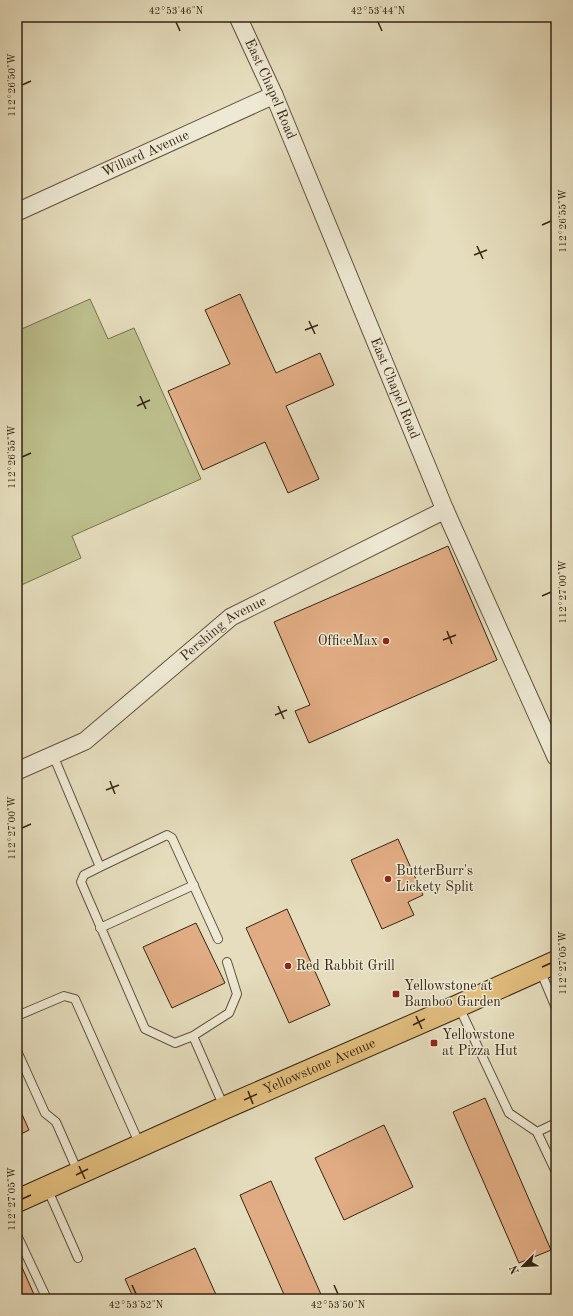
<svg xmlns="http://www.w3.org/2000/svg" width="573" height="1316" font-family="'Old Standard TT',serif">
<rect width="100%" height="100%" fill="#e5ddbd"/>
<filter id="stains"><feTurbulence type="fractalNoise" baseFrequency=".005" numOctaves="4"/><feColorMatrix values="0 0 0 0 .2 0 0 0 0 .09 0 0 0 0 .02 0 0 0 .5 -.17"/></filter>
<radialGradient id="worn" r=".72"><stop offset=".6" stop-color="#630" stop-opacity="0"/><stop offset="1" stop-color="#630" stop-opacity=".3"/></radialGradient>
<!-- green -->
<path fill="#bcbf8c" stroke="#78724e" d="M 90,299 L 108,339 L 134,328 L 201,479 L 72,536 L 81,558 L 17,587 L 17,331 Z"/>
<!-- building -->
<path fill="#e1ac83" stroke="#352511" d="M 240,294 L 276,373 L 320,353 L 334,385 L 286,406 L 319,479 L 288,493 L 265,442 L 203,470 L 168,391 L 230,364 L 205,310 Z
M 448,546 L 497,660 L 309,743 L 295,711 L 310,705 L 274,622 Z
M 398,839 L 423,895 L 408,902 L 414,915 L 382,929 L 351,860 Z
M 287,909 L 330,1005 L 289,1023 L 246,928 Z
M 196,923 L 225,983 L 172,1008 L 143,947 Z
M 485,1098 L 551,1250 L 519,1263 L 453,1112 Z
M 17,1103 L 29,1130 L 17,1136 Z
M 384,1125 L 413,1187 L 344,1220 L 315,1158 Z
M 271,1181 L 323,1299 L 286,1299 L 240,1195 Z
M 195,1248 L 218,1299 L 134,1299 L 125,1279 Z
M 17,1256 L 36,1299 L 17,1299 Z"/>
<g fill="none" stroke-linecap="round" stroke-linejoin="round">
<!-- service casing -->
<g stroke="#61533c" stroke-width="10">
<path id="service" d="M 53,755 L 100,867 L 167,835 L 172,838 L 218,939
M 100,867 L 84,875 L 81,882 L 145,1029 L 175,1043 L 193,1036 L 229,1013 L 237,994 L 227,962
M 100,928 L 194,885
M 540,970 L 556,1008
M 459,1007 L 509,1113 L 537,1132
M 17,1016 L 64,996 L 75,999 L 140,1145
M 193,1036 L 224,1107
M 17,1051 L 45,1113 L 56,1122 L 78,1172
M 556,1123 L 537,1132 L 556,1172
M 47,1188 L 78,1258
M 17,1235 L 47,1299"/>
</g>
<!-- minor casing -->
<g stroke="#61533c" stroke-width="19">
<g id="minor">
<path id="s1" d="M 238,17 L 274,95 L 445,510 L 556,757"/>
<path id="s2" d="M 17,212 L 274,95"/>
<path id="s3" d="M 17,771 L 85,741 L 231,617 L 445,510"/>
</g>
</g>
<!-- primary casing -->
<g stroke="#352511" stroke-width="24">
<g id="primary">
<path id="s4" d="M 17,1201 L 224,1108 L 458,1006 L 556,962"/>
</g>
</g>
<!-- service -->
<use href="#service" stroke="#eee9d4" stroke-width="8"/>
<!-- minor -->
<use href="#minor" stroke="#eee9d4" stroke-width="17"/>
<!-- primary -->
<use href="#primary" stroke="#e2be7e" stroke-width="22"/>
</g>
<!-- ticks -->
<path fill="none" stroke="#352511" stroke-width="1.5" d="M 176,22 L 180,31M 378,22 L 382,31M 22,85 L 31,81M 542,225 L 551,221M 477,246 L 483,259M 474,255 L 487,250M 309,321 L 315,334M 305,330 L 318,325M 140,396 L 146,409M 137,406 L 150,400M 22,457 L 31,453M 542,596 L 551,592M 447,631 L 452,644M 443,640 L 456,635M 278,706 L 284,719M 275,715 L 287,710M 110,781 L 115,794M 106,790 L 119,785M 22,828 L 31,824M 542,967 L 551,963M 416,1016 L 422,1029M 413,1025 L 425,1019M 248,1091 L 253,1104M 244,1100 L 257,1094M 79,1166 L 85,1179M 76,1175 L 88,1169M 22,1199 L 31,1195M 132,1285 L 136,1294M 334,1285 L 338,1294"/>
<!-- markers -->
<g fill="#8f2418" stroke="#eee9d4" stroke-width="1.5">
<circle cx="386" cy="641" r="4"/>
<circle cx="388" cy="879" r="4"/>
<circle cx="288" cy="966" r="4"/>
<rect x="392" y="990" width="8" height="8" rx="2"/>
<rect x="430" y="1039" width="8" height="8" rx="2"/>
</g>
<g text-anchor="middle" dominant-baseline="central" stroke-width="3" stroke-linejoin="round" paint-order="stroke">
<!-- street labels -->
<g font-size="14" fill="#352511" stroke="#eee9d4">
<text stroke="none"><textPath href="#s1" startOffset="79">East Chapel Road</textPath></text>
<text stroke="none"><textPath href="#s2" startOffset="141">Willard Avenue</textPath></text>
<text stroke="none"><textPath href="#s1" startOffset="403">East Chapel Road</textPath></text>
<text stroke="none"><textPath href="#s3" startOffset="253">Pershing Avenue</textPath></text>
<text stroke="none"><textPath href="#s4" startOffset="331">Yellowstone Avenue</textPath></text>
</g>
<!-- poi labels -->
<g font-size="14" fill="#352511" stroke="#eee9d4" text-anchor="start">
<text x="378" y="641" text-anchor="end">OfficeMax</text>
<text x="396" y="871">ButterBurr's<tspan x="396" dy="16">Lickety Split</tspan></text>
<text x="296" y="966">Red Rabbit Grill</text>
<text x="404" y="986">Yellowstone at<tspan x="404" dy="16">Bamboo Garden</tspan></text>
<text x="442" y="1035">Yellowstone<tspan x="442" dy="16">at Pizza Hut</tspan></text>
</g>
</g>
<!-- margin -->
<rect width="573" height="1316" fill="none" stroke="#e5ddbd" stroke-width="44"/>
<!-- north arrow -->
<g transform="translate(523 1266) rotate(246)" stroke="#eee9d4" stroke-width="3" paint-order="stroke">
<path d="M0-3L7 15L0 10L-7 15Z" fill="#352511"/>
<text y="-6" font-size="11" font-weight="bold" text-anchor="middle" fill="#352511">N</text>
</g>
<rect x="22" y="22" width="529" height="1272" fill="none" stroke="#352511" stroke-width="1.5"/>
<g font-size="10" text-anchor="middle" fill="#352511">
<text x="176" y="14">42°53'46"N</text>
<text x="378" y="14">42°53'44"N</text>
<text transform="translate(11 85) rotate(-90)" y="4">112°26'50"W</text>
<text transform="translate(562 221) rotate(-90)" y="4">112°26'55"W</text>
<text transform="translate(11 457) rotate(-90)" y="4">112°26'55"W</text>
<text transform="translate(562 592) rotate(-90)" y="4">112°27'00"W</text>
<text transform="translate(11 828) rotate(-90)" y="4">112°27'00"W</text>
<text transform="translate(562 963) rotate(-90)" y="4">112°27'05"W</text>
<text transform="translate(11 1199) rotate(-90)" y="4">112°27'05"W</text>
<text x="136" y="1308">42°53'52"N</text>
<text x="338" y="1308">42°53'50"N</text>
</g>
<rect width="100%" height="100%" filter="url(#stains)"/>
<rect width="100%" height="100%" fill="url(#worn)"/>
</svg>
